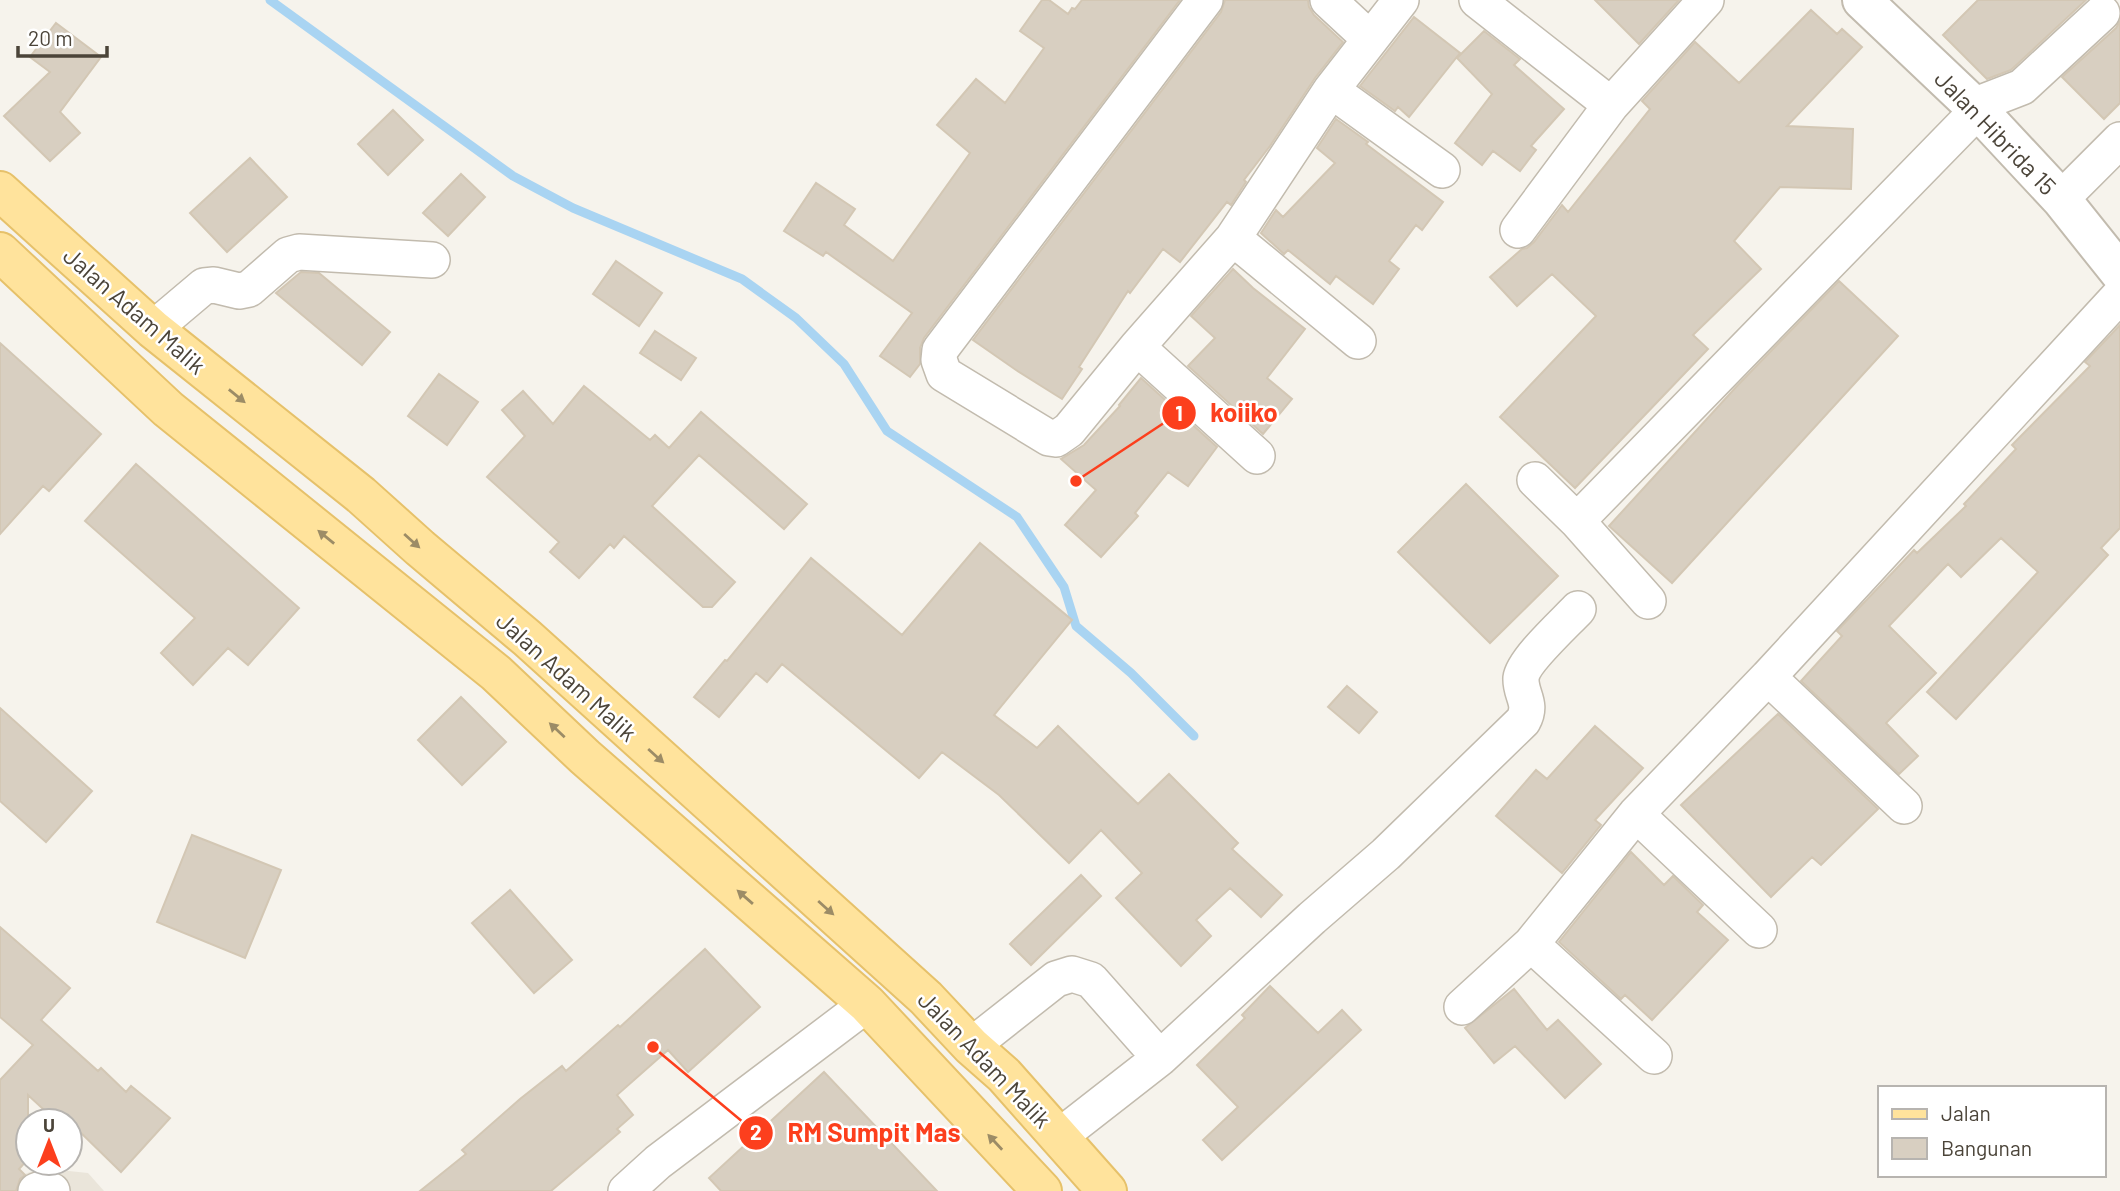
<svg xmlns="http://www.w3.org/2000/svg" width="2120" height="1191" font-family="Barlow,sans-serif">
<rect width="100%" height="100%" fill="#f6f3ec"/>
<!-- residential -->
<path fill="#eae5da" d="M 40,1168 L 88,1173 L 104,1191 L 0,1191 L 0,1184 Z"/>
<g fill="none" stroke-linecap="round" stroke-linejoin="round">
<!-- stream -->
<path stroke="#a9d4f2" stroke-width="9" d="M 270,0 L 513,176 L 573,208 L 742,279 L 796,318 L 844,364 L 887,431 L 1017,517 L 1064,587 L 1076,626 L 1131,673 L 1194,736"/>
</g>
<!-- building -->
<path fill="#d8cfc1" stroke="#d3c7b4" stroke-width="2" d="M 1042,0 L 1049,0 L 1068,14 L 1072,8 L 1075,9 L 1082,0 L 1180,0 L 924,338 L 920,348 L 920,364 L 910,377 L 880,356 L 912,313 L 826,252 L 823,256 L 784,231 L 816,183 L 855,209 L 844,225 L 893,261 L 970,153 L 937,125 L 976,79 L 1005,103 L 1044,48 L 1020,31 Z
M 1225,0 L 1308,0 L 1309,7 L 1314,15 L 1343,42 L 1315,78 L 1270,146 L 1244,180 L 1246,182 L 1231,205 L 1227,202 L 1180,262 L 1163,249 L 1130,293 L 1128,291 L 1079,367 L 1082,369 L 1062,399 L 1016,370 L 973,340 L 1221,12 Z
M 1595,0 L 1679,0 L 1639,44 Z
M 1978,0 L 2086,0 L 2011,70 L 1987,79 L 1943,35 Z
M 1811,10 L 1837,34 L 1842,29 L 1862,47 L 1787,126 L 1853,129 L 1851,189 L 1780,187 L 1734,241 L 1761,269 L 1693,335 L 1708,349 L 1575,488 L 1500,417 L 1596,316 L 1552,274 L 1517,306 L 1490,277 L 1522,249 L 1527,248 L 1534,242 L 1562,205 L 1568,212 L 1650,109 L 1642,101 L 1695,42 L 1739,83 Z
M 1414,17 L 1460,53 L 1409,117 L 1398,107 L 1395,111 L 1360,86 Z
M 2120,21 L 2120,103 L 2104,119 L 2062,77 L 2116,28 Z
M 56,23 L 101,57 L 60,112 L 80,133 L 50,161 L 4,116 L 50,72 L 30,57 Z
M 1484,31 L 1520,59 L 1514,65 L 1564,109 L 1531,146 L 1536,150 L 1520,171 L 1493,151 L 1482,165 L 1455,143 L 1492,94 L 1457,58 Z
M 393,110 L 423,140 L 388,175 L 358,144 Z
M 1336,119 L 1368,142 L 1366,144 L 1443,202 L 1422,230 L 1416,225 L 1389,261 L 1399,269 L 1373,304 L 1336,276 L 1330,284 L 1288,250 L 1284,254 L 1261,233 L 1276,210 L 1283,217 L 1335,163 L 1317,148 Z
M 250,158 L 287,197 L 227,252 L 190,213 Z
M 461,174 L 485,197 L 448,236 L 423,213 Z
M 616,261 L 662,293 L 639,326 L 593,294 Z
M 1233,269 L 1253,288 L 1305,329 L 1267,378 L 1292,399 L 1263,434 L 1188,366 L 1215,338 L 1191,316 Z
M 301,272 L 319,273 L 390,332 L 362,365 L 276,293 Z
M 1839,281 L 1898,336 L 1672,583 L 1609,526 L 1737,386 Z
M 2120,325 L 2120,528 L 2101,548 L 2108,555 L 1956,719 L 1927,692 L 2038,572 L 2001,538 L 1961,577 L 1948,564 L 1889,626 L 1936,673 L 1886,723 L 1918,756 L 1899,774 L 1801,681 L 1842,636 L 1837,631 L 1876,590 L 1914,550 L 1917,553 L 1966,506 L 1964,504 L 2016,449 L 2012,445 L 2090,366 L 2085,362 Z
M 655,331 L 696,358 L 681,380 L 640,353 Z
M 0,343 L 101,434 L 49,491 L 43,486 L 0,534 Z
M 439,374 L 478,402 L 447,445 L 408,416 Z
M 1141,378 L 1217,447 L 1188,486 L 1168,472 L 1135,513 L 1138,516 L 1101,557 L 1065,525 L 1096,490 L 1061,459 L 1084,445 L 1120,406 L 1119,405 Z
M 584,386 L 650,440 L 655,435 L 669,448 L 701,412 L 807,504 L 784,529 L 699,455 L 652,506 L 735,582 L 712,607 L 703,607 L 624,536 L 614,548 L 610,544 L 579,578 L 550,552 L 559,542 L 487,477 L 525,436 L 502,410 L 523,391 L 553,424 Z
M 136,464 L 299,608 L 248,665 L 228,648 L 193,685 L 161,653 L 195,618 L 85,521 Z
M 1466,484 L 1558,576 L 1490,643 L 1398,552 Z
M 980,543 L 1072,620 L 994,715 L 1037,748 L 1058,726 L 1138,804 L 1169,774 L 1238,843 L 1232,849 L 1282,895 L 1261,917 L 1230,888 L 1196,920 L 1211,936 L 1181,966 L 1116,898 L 1142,873 L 1101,830 L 1069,863 L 999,795 L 942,752 L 919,778 L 782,664 L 767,682 L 756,673 L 719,717 L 694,697 L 725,660 L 727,661 L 811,558 L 902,635 Z
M 1347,686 L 1377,712 L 1359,733 L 1328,707 Z
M 461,697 L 506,742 L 462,785 L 418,740 Z
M 0,708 L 92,791 L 46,842 L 0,801 Z
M 1778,714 L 1878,809 L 1821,865 L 1812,857 L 1771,897 L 1681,805 Z
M 1595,726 L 1643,768 L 1595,820 L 1601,825 L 1562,873 L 1496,816 L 1536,770 L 1547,779 Z
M 192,835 L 281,870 L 245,958 L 157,922 Z
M 1631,852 L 1664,885 L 1673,876 L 1703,905 L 1697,912 L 1728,940 L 1652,1020 L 1625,995 L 1621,999 L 1559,942 Z
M 1081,875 L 1101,896 L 1031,965 L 1010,944 Z
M 510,890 L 572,960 L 534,993 L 472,923 Z
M 0,927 L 70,988 L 41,1020 L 98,1071 L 101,1068 L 126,1092 L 131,1086 L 170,1118 L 121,1172 L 77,1129 L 71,1135 L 70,1134 L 70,1121 L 56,1121 L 28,1095 L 28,1159 L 19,1169 L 25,1175 L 20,1179 L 16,1191 L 0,1191 L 0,1080 L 33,1045 L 0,1017 Z
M 705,949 L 760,1007 L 688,1072 L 668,1050 L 617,1095 L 633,1115 L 617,1129 L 620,1132 L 551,1191 L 420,1191 L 466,1154 L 462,1150 L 520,1099 L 562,1066 L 566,1071 L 618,1025 L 620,1027 Z
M 1270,986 L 1318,1033 L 1342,1010 L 1361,1030 L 1222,1160 L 1203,1140 L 1238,1107 L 1197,1065 L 1245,1018 L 1242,1015 Z
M 1514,989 L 1547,1030 L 1558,1020 L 1601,1064 L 1565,1098 L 1515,1046 L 1494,1063 L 1465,1028 Z
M 824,1072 L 937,1191 L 721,1191 L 709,1178 Z"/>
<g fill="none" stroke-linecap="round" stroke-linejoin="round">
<!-- minor casing -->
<g stroke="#c2bbae" stroke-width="38">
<path id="minor" d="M 1205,0 L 940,350 L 939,360 L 944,374 L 1049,438 L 1056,439 L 1069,430 L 1137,347 L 1233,238 L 1331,90 L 1401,0
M 1328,0 L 1370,39
M 1477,0 L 1611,105
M 1331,90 L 1442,170
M 1973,106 L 2022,87 L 2102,13
M 2061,199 L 2120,140
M 1518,230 L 1611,105 L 1706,0
M 1233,238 L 1358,341
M 153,329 L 204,286 L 214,285 L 239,291 L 249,289 L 288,255 L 299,252 L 432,260
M 1137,347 L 1257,456
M 1535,480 L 1577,521 L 1648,601
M 1577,521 L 1978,110
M 1768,677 L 1904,806
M 1636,814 L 1759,930
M 1531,944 L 1654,1056
M 1462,1007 L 1531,944 L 1636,814 L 1768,677 L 2120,295
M 971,1046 L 1056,979 L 1072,974 L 1091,980 L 1160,1058 L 1060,1136
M 1160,1058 L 1312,918 L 1386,854 L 1523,721 C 1533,703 1520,695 1521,678 C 1523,661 1565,623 1578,609
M 36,1191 L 44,1188 L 52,1191
M 626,1191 L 658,1162 L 867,1004"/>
</g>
<!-- tertiary casing -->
<g stroke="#c2bbae" stroke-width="42">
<path id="tertiary" d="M 1862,0 L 1978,110 L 2061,199 L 2120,273"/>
</g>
<!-- primary casing -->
<g stroke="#e6c16a" stroke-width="42">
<path id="primary" d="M 0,191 L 153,329 L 361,495 L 420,548 L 527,638 L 926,998 L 971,1046 L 1004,1075 L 1107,1191
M 0,252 L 168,409 L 496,673 L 585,757 L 867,1004 L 1042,1191"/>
</g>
<!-- minor -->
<use href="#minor" stroke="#fff" stroke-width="35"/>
<!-- tertiary -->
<use href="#tertiary" stroke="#fff" stroke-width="38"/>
<!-- primary -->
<use href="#primary" stroke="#ffe39c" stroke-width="38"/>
</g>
<!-- one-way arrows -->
<defs><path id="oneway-solid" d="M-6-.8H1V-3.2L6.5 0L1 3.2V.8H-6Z" transform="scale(1.75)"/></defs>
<g fill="#9c8c66">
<use href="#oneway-solid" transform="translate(237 396) rotate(39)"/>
<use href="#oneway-solid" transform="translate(326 537) rotate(-141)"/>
<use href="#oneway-solid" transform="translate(412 541) rotate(42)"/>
<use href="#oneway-solid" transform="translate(557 730) rotate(-137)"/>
<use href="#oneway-solid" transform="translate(656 756) rotate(42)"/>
<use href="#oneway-solid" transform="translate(745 897) rotate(-139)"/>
<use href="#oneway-solid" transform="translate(826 908) rotate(42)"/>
<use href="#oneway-solid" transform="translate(995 1142) rotate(-133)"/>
</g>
<g text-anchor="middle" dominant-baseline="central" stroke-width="5" stroke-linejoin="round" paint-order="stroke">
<!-- street labels -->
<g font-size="24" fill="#4b4439" stroke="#fff">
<text transform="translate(1996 132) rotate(46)">Jalan Hibrida 15</text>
<text transform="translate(135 310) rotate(41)">Jalan Adam Malik</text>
<text transform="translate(567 676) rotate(42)">Jalan Adam Malik</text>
<text transform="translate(985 1059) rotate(46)">Jalan Adam Malik</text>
</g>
</g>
<!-- callouts -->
<path fill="none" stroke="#fc3f1d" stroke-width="2.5" d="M1076 481L1179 413M653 1047L756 1133"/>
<g fill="#fc3f1d" stroke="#fff" stroke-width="2.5">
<circle cx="1076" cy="481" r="7"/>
<circle cx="653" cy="1047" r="7"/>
<circle cx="1179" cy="413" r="18"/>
<circle cx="756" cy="1133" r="18"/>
</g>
<g font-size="21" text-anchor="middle" font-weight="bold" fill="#fff">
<text x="1179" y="421">1</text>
<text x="756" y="1140">2</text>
</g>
<g font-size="26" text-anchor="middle" font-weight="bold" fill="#fc3f1d" stroke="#fff" stroke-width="5" stroke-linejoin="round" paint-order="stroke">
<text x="1244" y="422">koiiko</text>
<text x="874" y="1142">RM Sumpit Mas</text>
</g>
<!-- legend -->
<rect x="1878" y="1086" width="228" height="91" fill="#ffffff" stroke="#b7b4b0" stroke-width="2"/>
<rect x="1892" y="1109" width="35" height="10" fill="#ffe39c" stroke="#b7b4b0" stroke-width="2"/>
<text x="1941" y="1121" font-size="21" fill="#4b4439">Jalan</text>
<rect x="1892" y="1138" width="35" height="21" fill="#d8cfc1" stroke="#b7b4b0" stroke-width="2"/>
<text x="1941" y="1156" font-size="21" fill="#4b4439">Bangunan</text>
<!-- north arrow -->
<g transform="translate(49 1142)"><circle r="33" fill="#ffffff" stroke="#b7b4b0" stroke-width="2"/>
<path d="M0-5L12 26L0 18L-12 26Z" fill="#fc3f1d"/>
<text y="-10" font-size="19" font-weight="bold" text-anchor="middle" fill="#4b4439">U</text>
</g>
<!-- scale -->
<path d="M18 46v10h89v-10" fill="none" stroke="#4b4439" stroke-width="3.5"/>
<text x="28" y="46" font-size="21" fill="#4b4439" stroke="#ffffff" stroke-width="5" paint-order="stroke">20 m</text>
</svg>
